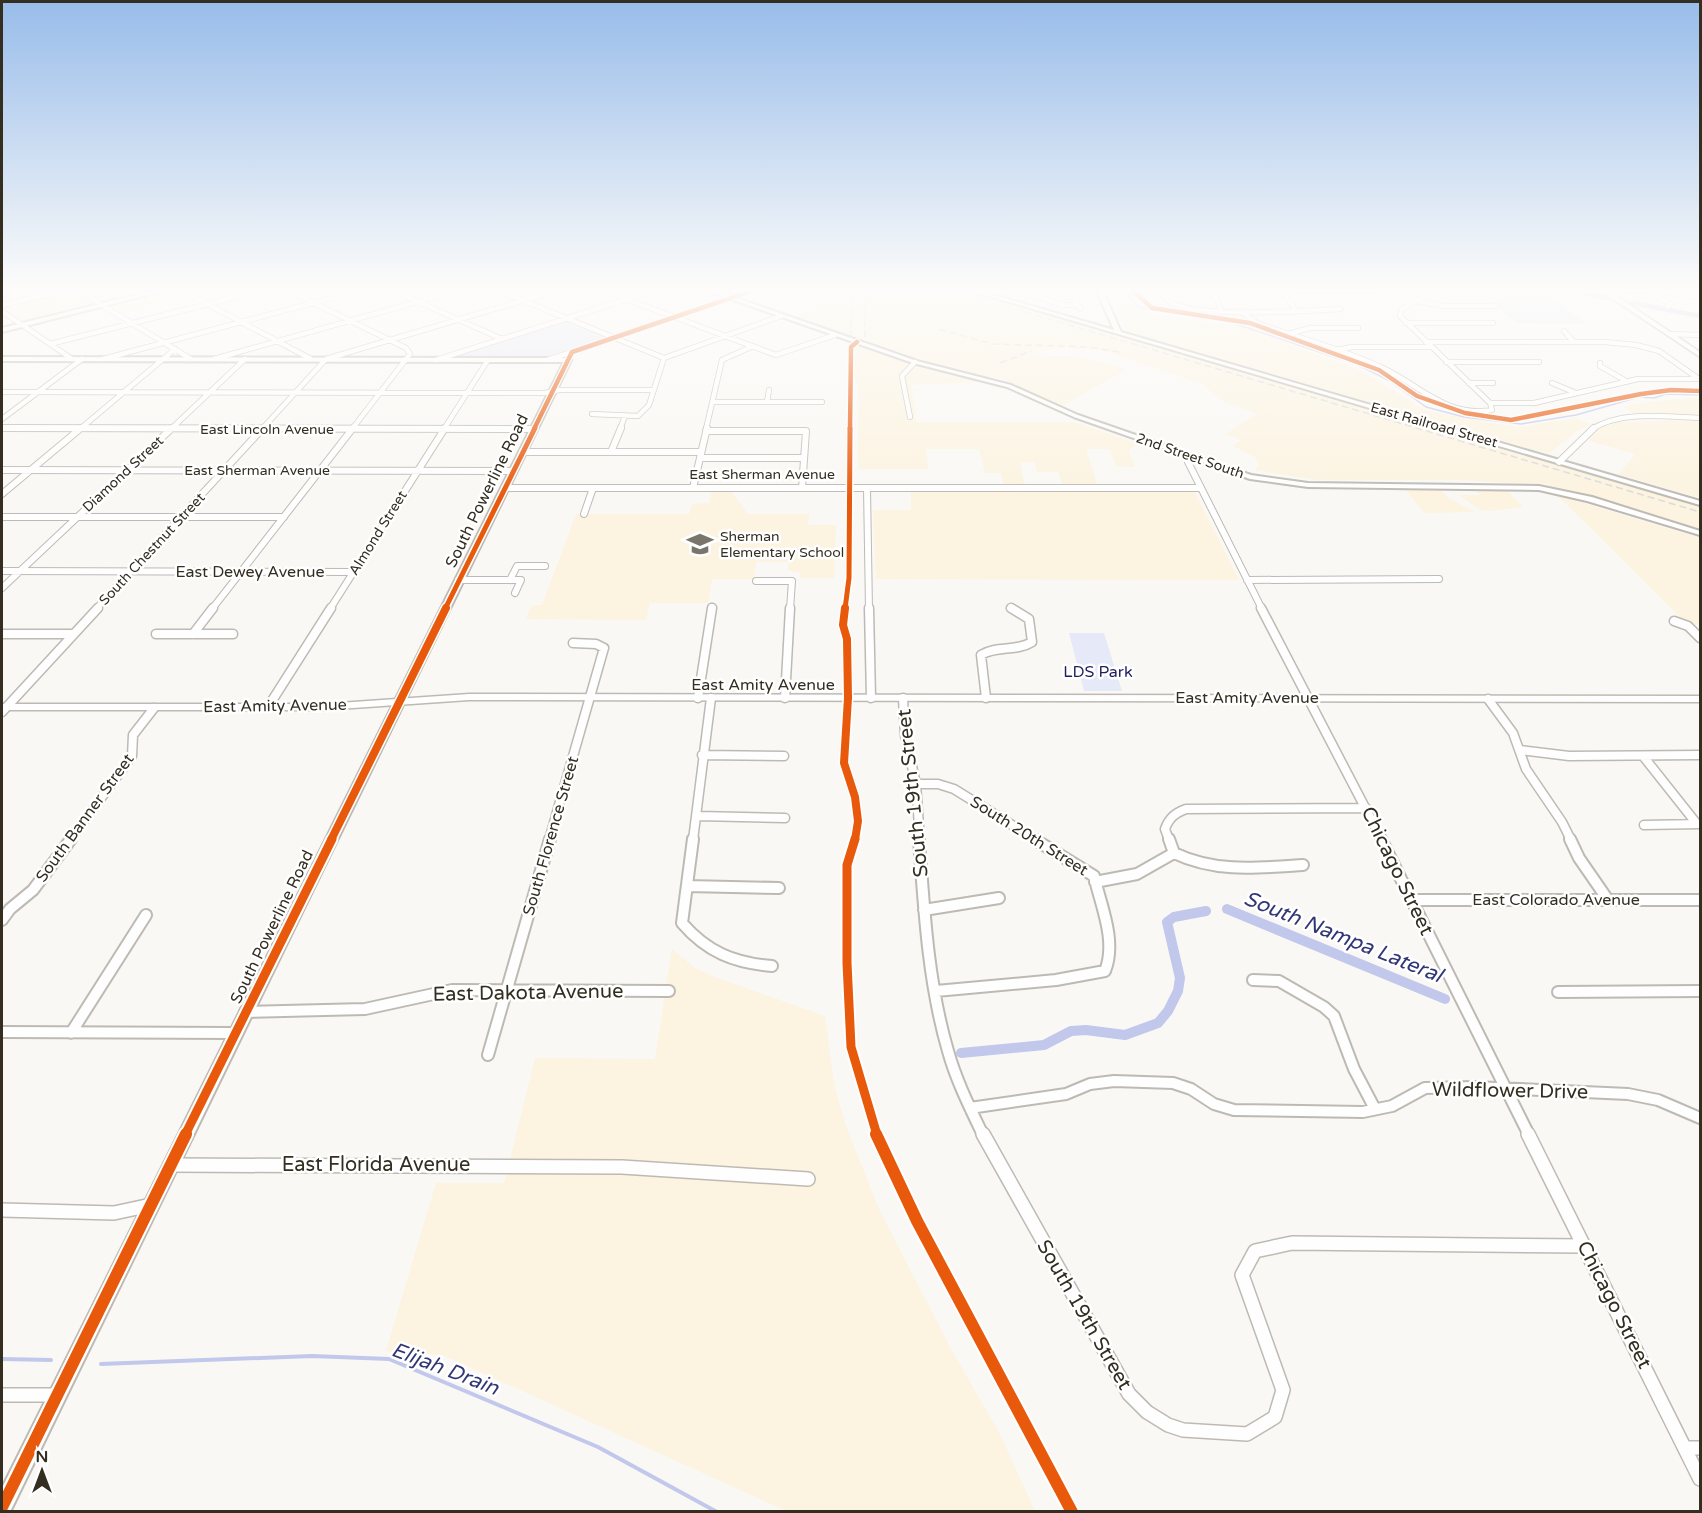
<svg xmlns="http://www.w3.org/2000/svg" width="1702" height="1513" font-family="'Varela Round',sans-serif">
<rect width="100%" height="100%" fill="#faf8f5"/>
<!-- built -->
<path fill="#fcf3e0" d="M 130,287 L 169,287 L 25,322 L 2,306 L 72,290 L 84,298 Z
M 809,287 L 954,287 L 1700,506 L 1700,529 L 1541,483 L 1537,485 L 1462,480 L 1316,480 L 1255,470 L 1259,465 L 1255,457 L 1233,446 L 1241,440 L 1225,434 L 1257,414 L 1225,402 L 1202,384 L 1100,350 L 1062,348 L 1032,352 L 1044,356 L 1075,356 L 1125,368 L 1119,374 L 1060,407 L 1000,378 L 983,377 L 941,367 L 870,342 L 869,338 L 857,341 L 790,318 L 840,299 Z
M 1105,287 L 1116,287 L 1133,308 L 1146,313 L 1241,327 L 1364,372 L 1425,410 L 1436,413 L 1518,427 L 1575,418 L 1592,424 L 1577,431 L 1550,453 L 1522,447 L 1128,333 Z
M 174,291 L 188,297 L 125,313 L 112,305 Z
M 861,347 L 979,382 L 912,385 L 916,422 L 1074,422 L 1139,444 L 1128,450 L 1135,467 L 1117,467 L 1110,449 L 1086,449 L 1097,485 L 1062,485 L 1058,472 L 1037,472 L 1034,462 L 1020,463 L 1025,485 L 1004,485 L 1001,473 L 985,473 L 979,449 L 926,449 L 928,469 L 858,469 L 858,384 L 854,378 L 853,358 L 856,357 L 853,348 Z
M 1700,397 L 1700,415 L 1636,416 L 1624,407 L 1647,402 Z
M 1700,420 L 1700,498 L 1618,474 L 1636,454 L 1588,441 L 1598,429 L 1618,422 Z
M 1473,487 L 1503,487 L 1523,507 L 1490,511 L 1481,510 L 1458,495 L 1480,495 Z
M 1439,489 L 1449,498 L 1475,512 L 1424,513 L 1406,490 Z
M 712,490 L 730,490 L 748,514 L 809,514 L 808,525 L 836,525 L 834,578 L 800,578 L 800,572 L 788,571 L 789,562 L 756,562 L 754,579 L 712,579 L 708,603 L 650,603 L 646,620 L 526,619 L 532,605 L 542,605 L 576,514 L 689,514 L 692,504 L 709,503 Z
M 1189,491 L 1195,493 L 1239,580 L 876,579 L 873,510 L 911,510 L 911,492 Z
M 1557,495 L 1700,538 L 1700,626 L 1684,621 Z
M 672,949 L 695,968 L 712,976 L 825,1016 L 834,1084 L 846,1126 L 879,1209 L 950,1347 L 1000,1434 L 1035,1511 L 786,1511 L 443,1355 L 386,1351 L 436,1183 L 504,1183 L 535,1058 L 655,1059 Z"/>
<!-- green -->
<path fill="#e6e9f8" d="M 1473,287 L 1507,287 L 1551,297 L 1587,324 L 1517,323 Z
M 566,320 L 608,338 L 546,358 L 447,358 Z
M 1069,633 L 1104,633 L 1122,691 L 1084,691 Z"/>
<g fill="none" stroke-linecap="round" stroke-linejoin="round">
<!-- stream-far1 -->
<path stroke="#c1c8ec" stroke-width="1.5" d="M 1121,287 L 1131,294 L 1128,295 L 1138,307 L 1233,323 L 1358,365 L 1390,381 L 1426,407 L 1464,417 L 1521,424 L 1576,415 L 1639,397 L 1654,398 L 1666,394 L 1700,395"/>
<!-- stream -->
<path stroke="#c1c8ec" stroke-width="4" d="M 2,1359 L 51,1360
M 101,1364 L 312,1356 L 389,1359 L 598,1447 L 717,1512"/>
<!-- canal-far1 -->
<path stroke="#c1c8ec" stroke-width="4.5" d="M 1555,287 L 1607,298
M 1632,303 L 1700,316"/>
<!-- canal -->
<path stroke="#c1c8ec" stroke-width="10" d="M 1227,909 L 1445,999
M 961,1053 L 1044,1045 L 1071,1031 L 1086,1030 L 1125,1035 L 1158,1023 L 1168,1011 L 1178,991 L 1180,978 L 1167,922 L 1174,917 L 1206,911"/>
<!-- minor-far4 casing -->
<g stroke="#bebab3" stroke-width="6">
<path id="minor-far4" d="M 72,287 L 191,359
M 281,287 L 406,348 L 410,354 L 352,429
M 385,287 L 502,339
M 490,287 L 664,358
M 594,287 L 776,355 L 835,335
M 1038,287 L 1025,293 L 1063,305 L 1079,305
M 1070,287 L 1080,309
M 1154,287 C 1159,292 1165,299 1172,303 C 1202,318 1303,311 1340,309
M 1204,287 L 1217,299 L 1221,310
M 177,288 L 311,359
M 1602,290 L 1656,291 L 1700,297
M 1651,292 L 1670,304 L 1668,307
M 1212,294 L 1233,293
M 1418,301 L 1442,306 L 1496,306
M 2,305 L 77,288
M 1295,309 L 1282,291 L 1451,290
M 2,311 L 72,359
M 1240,311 L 1257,323 C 1298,338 1343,349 1383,368 C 1419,385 1447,418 1492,410 L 1490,403 L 1400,316 L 1402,309 L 1425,296 L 1417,287
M 1406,323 L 1493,323
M 1564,331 L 1574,342
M 1288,334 L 1310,328 L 1358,328
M 1669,334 L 1700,335
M 1426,342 L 1605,342 L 1636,345 L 1659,351 L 1699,379
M 50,344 L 275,287
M 1336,350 L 1352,347 L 1431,347
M 664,358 L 781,316
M 103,359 L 373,287
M 214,359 L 470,287
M 436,360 L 665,287
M 547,360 L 572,352
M 568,360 L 572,352 L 763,287
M 1446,362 L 1539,362
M 1600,363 L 1600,366 L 1626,381
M 1469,383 L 1493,383
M 1552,383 L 1576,393
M 2,392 L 545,393 L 559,390 L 653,390
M 713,402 L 822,402
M 767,402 L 769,390
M 1490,403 L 1534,403 L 1638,379 L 1700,379
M 592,414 L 638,416 L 649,405 L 664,358
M 910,417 L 902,376 L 915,362
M 2,419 L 82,359
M 2,428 L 533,429
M 80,429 L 175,349
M 171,429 L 245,359
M 262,429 L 326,359 L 568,287
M 444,429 L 488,360
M 620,429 L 625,416
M 706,429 L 722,360 L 753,346
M 1592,429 C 1623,410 1665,417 1700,418"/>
</g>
<!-- minor-far3 casing -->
<g stroke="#bebab3" stroke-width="8">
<path id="minor-far3" d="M 2,428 L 533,429
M 706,431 L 806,431 L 802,488
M 522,452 L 701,452
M 611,452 L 621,428
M 700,458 L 804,458
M 1190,458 L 1188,462 L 1262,609
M 1559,462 L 1594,428
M 2,470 L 512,471
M 504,488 L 1201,488
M 693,488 L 707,428
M 867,488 L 869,609
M 2,494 L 81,428
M 584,514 L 593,488
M 2,517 L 284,517
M 2,571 L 354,572
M 458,580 L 521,580 L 515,593
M 510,580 L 517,566 L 545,566
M 1247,580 L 1439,579
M 756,581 L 792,581 L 790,609
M 2,588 L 172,428
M 1011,608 L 1013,609
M 96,609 L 263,428
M 212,609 L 353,428
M 330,609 L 445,428
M 712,609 L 712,607"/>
</g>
<!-- minor-far2 casing -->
<g stroke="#bebab3" stroke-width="11">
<path id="minor-far2" d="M 869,608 L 871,698
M 1261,608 L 1382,840
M 1674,621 L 1688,626 L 1700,638
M 2,634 L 74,634
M 156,634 L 233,634
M 193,634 L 213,608
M 698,698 L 712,608
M 785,698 L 790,608
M 903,698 L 905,735 L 916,784 L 920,840
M 986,698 L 981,655 C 997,645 1016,652 1032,642 L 1029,619 L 1011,608
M 1488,699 L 1513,733 L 1526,769 L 1562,822 L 1571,840
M 268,707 L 331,608
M 2,712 L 98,608
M 1520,750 L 1569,756 L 1700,755
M 702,755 L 784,756
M 1643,756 L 1697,824
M 916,784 L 938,784 L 954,789 L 1036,840
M 698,816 L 785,818
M 1644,825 L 1700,824
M 70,840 L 132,756 L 133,735 L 154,708
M 549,840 L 604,648 L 596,644 L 573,643
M 693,840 L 711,698
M 1169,840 L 1165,829 C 1169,818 1175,813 1186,809 L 1366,808"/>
</g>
<!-- minor-far1 casing -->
<g stroke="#bebab3" stroke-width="14">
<path id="minor-far1" d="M 693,839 L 682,923 C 707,952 734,963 772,966
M 919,839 C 924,909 928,983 948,1051 C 956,1080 970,1108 983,1135
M 1169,839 L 1174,853 C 1216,873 1258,868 1303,865
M 1381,839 L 1529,1135
M 1570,839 L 1579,858 L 1608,900
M 1095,882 L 1137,874 L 1174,853
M 688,886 L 779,888
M 1412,900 L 1700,900
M 924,910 L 999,898
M 2,920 L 10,909 L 33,890 L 71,839
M 1253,980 L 1279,981 L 1324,1007 L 1334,1016 L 1354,1069 L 1375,1109
M 936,991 L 1056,980 L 1105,971 C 1117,941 1101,906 1094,876 L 1034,839
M 1558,992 L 1700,991
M 245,1012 L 365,1009 L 452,990 L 669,991
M 2,1032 L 234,1033
M 71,1033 L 146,915
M 488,1055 L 550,839
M 970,1108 L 1066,1094 L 1090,1084 L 1114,1081 L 1173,1083 L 1191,1089 L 1214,1104 L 1234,1110 L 1363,1112 L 1392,1106 L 1425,1088 L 1474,1087 L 1628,1094 L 1658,1100 L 1700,1118"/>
</g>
<!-- minor casing -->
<g stroke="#bebab3" stroke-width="16">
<path id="minor" d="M 983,1134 L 1129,1394 L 1147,1412 L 1168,1425 L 1183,1430 L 1247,1434 L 1275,1417 L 1283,1390 L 1242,1275 L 1255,1251 L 1292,1243 L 1584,1246
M 1528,1134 L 1700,1479
M 170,1165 L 622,1167 L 808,1179
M 2,1210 L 114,1213 L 151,1205
M 2,1395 L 57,1395
M 1685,1448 L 1700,1448"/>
</g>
<!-- tertiary casing -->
<g stroke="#bebab3" stroke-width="4">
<path id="tertiary" d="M 168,287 L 179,287 L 2,332 L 2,328 Z
M 696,287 L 705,287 L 917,361 L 1011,385 L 1078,415 L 1251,475 L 1308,483 L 1539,486 L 1592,497 L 1700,531 L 1700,535 L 1587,501 L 1539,490 L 1308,487 L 1250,479 L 1074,417 L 1007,387 L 913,363 Z
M 958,287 L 967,287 L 1114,330 L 1095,287 L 1101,287 L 1121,332 L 1700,501 L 1700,505 Z
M 2,357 L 568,358 L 571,360 L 10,1512 L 2,1512 L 2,1488 L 564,362 L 2,361 Z"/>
</g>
<!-- secondary casing -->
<g stroke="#bebab3" stroke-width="3">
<path id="secondary" d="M 1595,287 L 1603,287 L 1700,352 L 1700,357 Z
M 469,694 L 1700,696 L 1700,702 L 469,700 L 324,710 L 2,710 L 2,704 L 324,704 Z"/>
</g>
<!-- minor-far4 -->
<use href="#minor-far4" stroke="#fefefe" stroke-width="4.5"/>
<!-- minor-far3 -->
<use href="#minor-far3" stroke="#fefefe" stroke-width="6"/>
<!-- minor-far2 -->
<use href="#minor-far2" stroke="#fefefe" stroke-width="8"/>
<!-- minor-far1 -->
<use href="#minor-far1" stroke="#fefefe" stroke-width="10"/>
<!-- minor -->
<use href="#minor" stroke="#fefefe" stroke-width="13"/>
<!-- tertiary -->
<use href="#tertiary" fill="#fefefe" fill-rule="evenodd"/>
<!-- secondary -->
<use href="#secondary" fill="#fefefe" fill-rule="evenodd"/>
<!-- rail -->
<path stroke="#dbdad9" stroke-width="1.5" stroke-dasharray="7 4" stroke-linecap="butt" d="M 848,287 L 851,296 L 851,337
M 860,287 L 864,296 L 865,337
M 941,287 L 1700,512
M 939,329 L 992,344 L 1090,347 L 1124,353
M 1000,363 L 1032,351"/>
<!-- cycleway-far4 casing -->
<g stroke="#fff" stroke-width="7">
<path id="cycleway-far4" d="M 1129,287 L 1152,308 L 1250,323 L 1379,370 L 1417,396 L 1465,413 L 1511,420 L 1641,394 L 1671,390 L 1700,391
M 534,429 L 572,352 L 763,287
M 850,429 L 851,347 L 857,342"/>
</g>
<!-- cycleway-far3 casing -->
<g stroke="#fff" stroke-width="8">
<path id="cycleway-far3" d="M 445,609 L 535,428
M 845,609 L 849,578 L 850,428"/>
</g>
<!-- cycleway-far2 casing -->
<g stroke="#fff" stroke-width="11">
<path id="cycleway-far2" d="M 845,608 L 843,625 L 847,639 L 848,698 L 844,763 L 855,797 L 858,821 L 855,840
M 331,840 L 446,608"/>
</g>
<!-- cycleway-far1 casing -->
<g stroke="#fff" stroke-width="13">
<path id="cycleway-far1" d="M 855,839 L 847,865 L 847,963 L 851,1047 L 877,1135
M 185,1135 L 332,839"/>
</g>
<!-- cycleway casing -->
<g stroke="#fff" stroke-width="16">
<path id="cycleway" d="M 876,1134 L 917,1221 L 1072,1512
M 2,1507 L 186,1134"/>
</g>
<!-- cycleway-far4 -->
<use href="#cycleway-far4" stroke="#e8590c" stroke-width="4.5"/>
<!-- cycleway-far3 -->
<use href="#cycleway-far3" stroke="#e8590c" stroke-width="5"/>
<!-- cycleway-far2 -->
<use href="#cycleway-far2" stroke="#e8590c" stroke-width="8"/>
<!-- cycleway-far1 -->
<use href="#cycleway-far1" stroke="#e8590c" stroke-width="9"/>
<!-- cycleway -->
<use href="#cycleway" stroke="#e8590c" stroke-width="12"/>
</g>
<!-- sky -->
<linearGradient id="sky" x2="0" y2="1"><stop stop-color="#98bcea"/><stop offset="0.58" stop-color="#fdfcfa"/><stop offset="1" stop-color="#fdfcfa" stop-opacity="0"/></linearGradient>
<rect width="1702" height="499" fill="url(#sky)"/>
<!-- icons -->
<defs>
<g id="school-bare" transform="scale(2.07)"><path d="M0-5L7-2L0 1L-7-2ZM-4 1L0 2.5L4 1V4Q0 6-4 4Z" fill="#79756b" stroke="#fff" stroke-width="2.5" paint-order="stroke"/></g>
</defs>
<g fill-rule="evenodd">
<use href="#school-bare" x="700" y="544"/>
</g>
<g text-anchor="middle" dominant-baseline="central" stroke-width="5" stroke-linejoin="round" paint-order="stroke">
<!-- far-street labels -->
<g font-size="14" fill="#342e21" stroke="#fff">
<text transform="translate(1434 425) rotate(16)">East Railroad Street</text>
<text x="267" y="429">East Lincoln Avenue</text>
<text transform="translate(1190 456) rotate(19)">2nd Street South</text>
<text x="257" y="470">East Sherman Avenue</text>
<text transform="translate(123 474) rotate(-43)">Diamond Street</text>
<text x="762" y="474">East Sherman Avenue</text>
<text transform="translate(378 533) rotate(-58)">Almond Street</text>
<text transform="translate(152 549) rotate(-47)">South Chestnut Street</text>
</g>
<!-- far-poi labels -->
<g font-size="14" fill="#342e21" stroke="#fff" text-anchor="start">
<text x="720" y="536">Sherman<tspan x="720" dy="16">Elementary School</tspan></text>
</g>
<!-- street labels -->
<g font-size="16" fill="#342e21" stroke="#fff">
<text transform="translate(487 491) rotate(-64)">South Powerline Road</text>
<text x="250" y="572">East Dewey Avenue</text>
<text x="763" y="685">East Amity Avenue</text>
<text x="1247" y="698">East Amity Avenue</text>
<text transform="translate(275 706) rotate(-1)">East Amity Avenue</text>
<text transform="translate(85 818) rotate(-54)">South Banner Street</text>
<text transform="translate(551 836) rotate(-74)">South Florence Street</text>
<text transform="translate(1029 836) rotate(32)">South 20th Street</text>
<text x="1556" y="900">East Colorado Avenue</text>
<text transform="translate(272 927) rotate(-64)">South Powerline Road</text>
</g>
<!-- park labels -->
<g font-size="16" fill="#1e1f5c" stroke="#fff">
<text x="1098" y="672">LDS Park</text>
</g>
<!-- near-street labels -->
<g font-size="20" fill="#342e21" stroke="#fff">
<text transform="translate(913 793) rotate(-96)">South 19th Street</text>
<text transform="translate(1397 871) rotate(64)">Chicago Street</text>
<text transform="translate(528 993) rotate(-1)">East Dakota Avenue</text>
<text transform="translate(1510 1091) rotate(1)">Wildflower Drive</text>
<text x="376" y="1165">East Florida Avenue</text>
<text transform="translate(1614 1305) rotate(63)">Chicago Street</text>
<text transform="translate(1084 1315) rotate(60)">South 19th Street</text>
</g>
<!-- near-water labels -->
<g font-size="21" font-style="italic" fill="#313776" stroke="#fff">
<text transform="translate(1343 937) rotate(22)">South Nampa Lateral</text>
<text transform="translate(445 1369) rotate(21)">Elijah Drain</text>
</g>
</g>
<!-- border -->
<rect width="1702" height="1513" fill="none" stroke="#342e21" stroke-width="6"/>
<!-- north arrow -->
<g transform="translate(42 1471)" stroke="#ffffff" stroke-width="4.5" paint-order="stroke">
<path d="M0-4.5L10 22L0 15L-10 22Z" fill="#342e21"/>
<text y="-9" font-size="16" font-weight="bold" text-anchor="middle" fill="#342e21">N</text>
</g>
</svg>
